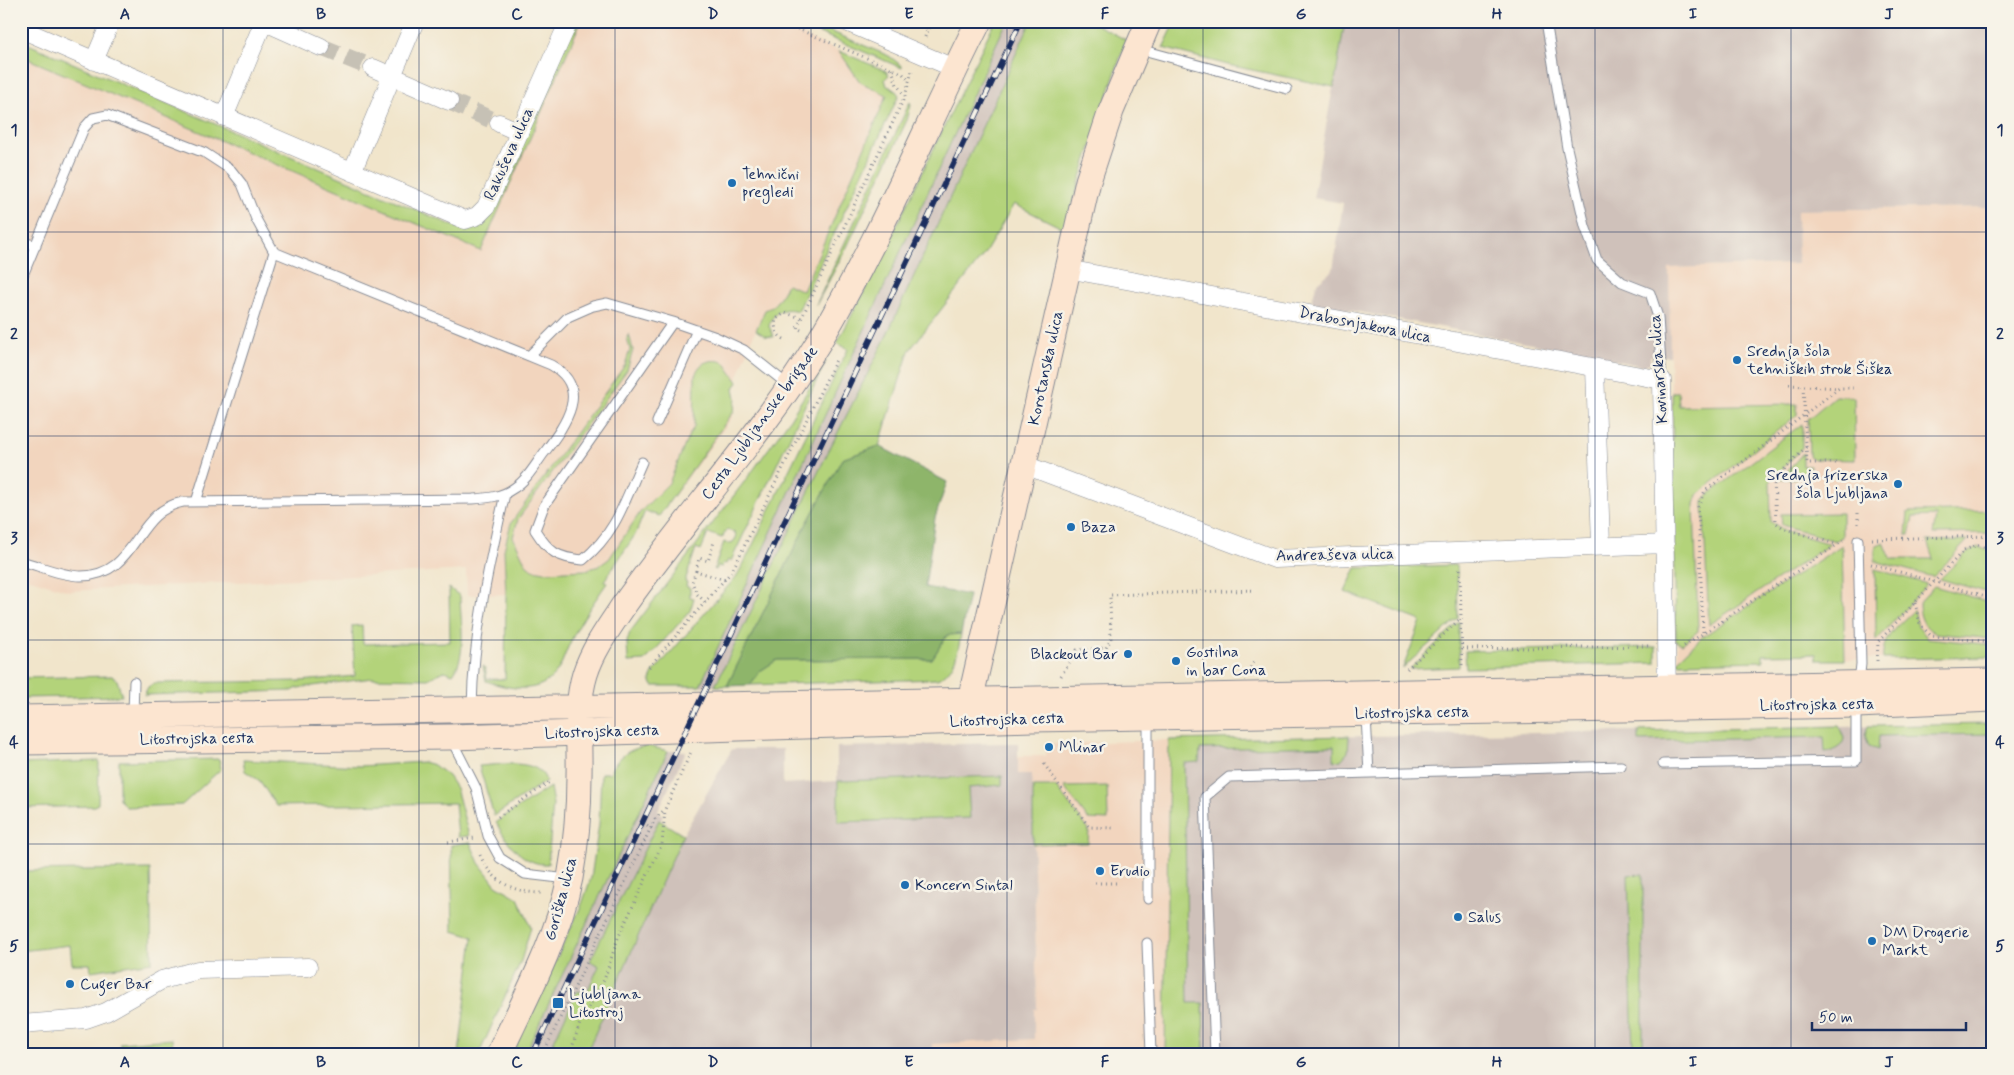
<svg xmlns="http://www.w3.org/2000/svg" width="2014" height="1075" font-family="Mynerve,sans-serif">
<rect width="100%" height="100%" fill="#f7f3e8"/>
<filter id="ink" filterUnits="userSpaceOnUse"><feTurbulence type="fractalNoise" baseFrequency=".02" numOctaves="2"/><feDisplacementMap in="SourceGraphic" scale="10" xChannelSelector="R" yChannelSelector="G"/><feConvolveMatrix kernelMatrix="1 2 1 2 8 2 1 2 1" color-interpolation-filters="sRGB"/></filter>
<filter id="wash" filterUnits="userSpaceOnUse"><feTurbulence type="fractalNoise" baseFrequency=".0096" numOctaves="4" result="noise"/><feDisplacementMap in="SourceGraphic" scale="20" xChannelSelector="R" yChannelSelector="G"/><feGaussianBlur stdDeviation="1.12" result="paint"/><feColorMatrix in="noise" values="0 0 0 0 0 0 0 0 0 0 0 0 0 0 0 0 0 1.4 0 .05"/><feComposite in="paint" operator="in"/></filter>
<g filter="url(#wash)">
<rect width="100%" height="100%" fill="#f1e5cb"/>
<!-- built -->
<path fill="#f2d5be" d="M 581,21 L 770,21 L 839,51 L 860,82 L 887,95 L 803,292 L 787,284 L 780,298 L 769,309 L 765,310 L 757,326 L 734,387 L 736,406 L 732,418 L 659,516 L 645,511 L 635,535 L 604,581 L 514,594 L 483,595 L 467,595 L 466,570 L 69,591 L 21,576 L 21,56 L 481,251 Z
M 1993,207 L 1993,657 L 1816,660 L 1816,654 L 1763,655 L 1763,661 L 1678,663 L 1668,268 L 1798,264 L 1797,210 Z
M 1169,740 L 1165,1054 L 932,1054 L 931,1044 L 1034,1038 L 1034,1009 L 1037,1008 L 1032,774 L 1018,775 L 1018,756 L 1046,756 L 1046,744 Z"/>
<!-- industrial -->
<path fill="#cfc1ba" d="M 1007,21 L 1031,21 L 884,341 L 828,452 L 715,686 L 700,686 Z
M 1345,21 L 1993,21 L 1993,207 L 1797,210 L 1798,264 L 1669,268 L 1670,356 L 1650,356 L 1650,363 L 1642,366 L 1596,356 L 1311,303 L 1317,283 L 1333,270 L 1343,203 L 1313,198 Z
M 1993,724 L 1993,1054 L 1165,1054 L 1169,740 Z
M 1006,743 L 1018,743 L 1018,774 L 1032,774 L 1037,1009 L 1034,1009 L 1034,1039 L 932,1044 L 932,1054 L 586,1054 L 683,835 L 732,749 L 783,749 L 783,784 L 837,781 L 837,747 Z
M 668,751 L 686,751 L 658,811 L 663,815 L 590,960 L 599,966 L 586,995 L 577,991 L 548,1054 L 525,1054 Z"/>
<!-- green -->
<path fill="#b3d37a" stroke="#67816c" d="M 574,21 L 581,21 L 481,251 L 21,56 L 21,41 L 461,229 C 479,230 487,220 496,205 Z
M 791,21 L 806,21 L 889,56 L 902,66 L 902,68 Z
M 995,21 L 1007,21 L 700,686 L 653,686 L 650,680 L 653,673 L 736,577 L 744,563 L 848,349 L 837,343 L 873,275 Z
M 1031,21 L 1090,21 L 1126,40 L 1064,229 L 1014,204 L 985,253 L 909,351 L 879,446 L 842,459 L 805,527 L 727,686 L 715,686 L 828,452 L 884,341 Z
M 1176,21 L 1345,21 L 1334,87 L 1228,65 L 1163,48 Z
M 839,51 L 886,71 L 889,75 L 885,79 L 887,86 L 893,88 L 899,95 L 798,311 C 784,307 773,311 769,326 L 774,337 L 765,336 L 756,330 L 765,310 C 776,307 782,294 787,284 L 803,291 L 887,95 L 860,82 Z
M 910,102 L 911,105 L 907,120 L 847,247 L 816,305 Z
M 629,334 L 633,350 L 627,370 L 518,519 L 513,537 L 526,564 L 533,570 L 545,572 L 586,570 L 599,566 L 609,559 L 641,511 L 669,483 L 689,435 L 694,427 L 695,377 C 698,362 710,358 724,362 L 738,382 L 734,388 L 736,398 L 734,411 L 659,516 L 645,511 L 635,535 L 604,581 L 607,583 C 593,603 579,623 569,645 C 565,653 563,662 558,670 C 541,696 510,689 486,681 L 483,666 L 485,667 L 487,679 L 505,679 L 506,595 L 504,550 L 511,523 L 625,365 L 630,350 L 627,337 Z
M 826,361 L 731,561 L 728,560 L 726,564 L 723,563 L 722,567 L 718,566 L 716,570 L 714,569 L 724,542 L 728,544 L 733,542 L 736,538 L 735,532 L 726,530 L 722,538 L 708,533 L 701,550 L 696,548 L 685,581 L 687,582 L 686,586 L 690,588 L 690,597 L 694,598 L 690,611 L 651,655 L 644,661 L 628,662 L 627,642 L 630,632 L 754,469 L 790,419 Z
M 1672,392 L 1678,392 L 1679,406 L 1797,404 L 1797,415 L 1697,495 L 1694,504 L 1698,631 L 1682,644 L 1676,641 Z
M 1835,396 L 1854,397 L 1855,460 L 1814,459 L 1809,456 L 1808,419 Z
M 1802,424 L 1802,448 L 1770,482 L 1771,522 L 1784,530 L 1830,544 L 1709,625 L 1703,502 L 1708,495 Z
M 1803,453 L 1803,466 L 1810,466 L 1810,478 L 1780,479 Z
M 1993,510 L 1993,533 L 1933,534 L 1936,516 L 1913,517 L 1909,535 L 1906,535 L 1908,512 Z
M 1842,513 L 1842,537 L 1835,541 L 1782,525 L 1781,514 Z
M 1968,540 L 1933,577 L 1875,561 L 1875,550 L 1877,545 L 1884,542 L 1891,559 L 1933,559 L 1927,541 Z
M 1842,545 L 1845,660 L 1816,660 L 1816,654 L 1763,655 L 1763,661 L 1678,663 L 1677,661 L 1702,637 Z
M 1978,547 L 1993,552 L 1993,594 L 1940,579 L 1967,552 Z
M 1457,565 L 1458,618 L 1403,668 L 1421,621 L 1345,592 L 1356,568 Z
M 1875,569 L 1927,584 L 1876,641 Z
M 1934,586 L 1993,603 L 1993,639 L 1935,633 C 1923,627 1919,616 1919,603 Z
M 449,588 L 460,596 C 460,619 468,654 453,674 L 444,671 L 428,679 L 372,678 L 298,688 L 292,691 L 144,695 L 148,687 L 154,683 L 300,681 L 355,676 L 352,626 L 362,625 L 363,644 L 450,642 Z
M 1914,610 L 1918,627 L 1928,638 L 1993,645 L 1993,657 L 1883,659 C 1881,637 1899,625 1914,610 Z
M 1459,622 L 1459,667 L 1410,669 Z
M 961,634 C 958,652 955,672 937,679 L 750,685 L 760,671 L 777,660 L 932,659 L 947,635 Z
M 1656,647 L 1656,663 L 1466,668 L 1465,651 Z
M 112,676 L 117,680 L 122,696 L 21,698 L 21,678 Z
M 1993,724 L 1993,734 L 1879,736 L 1878,750 L 1869,747 L 1865,735 L 1868,726 Z
M 1839,726 L 1844,738 L 1843,744 L 1833,751 L 1825,752 L 1824,737 L 1639,741 L 1639,731 Z
M 1349,736 L 1348,752 L 1341,760 L 1334,761 L 1334,746 L 1200,749 L 1199,762 L 1184,763 L 1188,1003 L 1203,1003 L 1204,1054 L 1165,1054 L 1169,740 Z
M 648,746 L 668,751 L 525,1054 L 512,1054 L 582,904 L 591,878 L 599,824 L 601,773 L 610,773 C 618,756 630,748 648,746 Z
M 219,759 L 221,769 L 182,805 L 126,807 L 119,799 L 119,761 Z
M 243,760 L 360,766 L 423,762 L 434,765 L 448,776 L 456,788 L 469,836 L 458,837 L 455,803 L 276,806 L 260,781 L 245,771 Z
M 99,761 L 98,804 L 94,806 L 21,808 L 21,764 Z
M 479,766 C 498,765 540,757 546,781 L 494,816 Z
M 1002,776 L 1002,785 L 968,788 L 970,818 L 838,822 L 838,781 Z
M 1107,786 L 1108,820 L 1088,819 L 1064,787 Z
M 550,787 L 553,804 L 548,864 C 524,866 506,842 496,822 Z
M 1033,787 L 1056,787 L 1089,830 L 1088,843 L 1033,844 Z
M 659,820 L 683,835 L 586,1054 L 548,1054 L 577,991 L 586,994 L 599,966 L 590,961 Z
M 470,842 L 479,863 L 496,885 L 518,898 L 531,927 L 521,961 L 479,1054 L 459,1054 L 473,937 L 453,931 L 451,845 Z
M 150,869 L 152,962 L 91,971 L 90,964 L 72,964 L 70,945 L 21,951 L 21,871 Z
M 1643,874 L 1643,1054 L 1633,1054 L 1628,875 Z
M 172,1039 L 174,1054 L 121,1054 L 120,1043 Z"/>
<!-- forest -->
<path fill="#8eb56a" stroke="#547264" d="M 879,446 L 947,482 L 935,518 L 925,587 L 969,595 L 961,634 L 947,635 L 932,659 L 777,660 L 760,671 L 750,685 L 727,686 L 805,527 L 842,459 Z"/>
</g>
<g filter="url(#ink)">
<g fill="none" stroke-linecap="round" stroke-linejoin="round">
<!-- street-tunnel -->
<path stroke="#c6c1b5" stroke-width="18" stroke-dasharray="18 9" stroke-linecap="butt" d="M 321,47 L 373,68
M 449,101 L 499,123"/>
<!-- lane casing -->
<g stroke="#868a94" stroke-width="11">
<path id="lane" d="M 1546,21 L 1567,148 L 1585,226 L 1597,260 L 1622,282 L 1650,293 L 1658,317 L 1662,380
M 1139,49 L 1287,89
M 21,241 L 36,246
M 21,280 L 84,128 L 93,118 L 107,115 L 205,153 L 231,170 L 242,184 L 256,219 L 274,252 L 551,365 C 593,389 564,426 544,453 C 535,465 527,480 514,488 C 502,497 488,498 473,499 L 183,502 C 132,512 139,575 81,576 C 62,576 40,566 21,561
M 529,356 L 568,317 L 593,306 L 607,303 L 673,322 L 716,337 L 744,350 L 788,385
M 657,422 L 697,330
M 642,462 C 625,500 617,532 583,560 C 557,558 549,552 535,530 L 544,506 L 673,322
M 196,502 L 274,252
M 1858,540 L 1861,664 L 1859,682
M 472,708 C 473,635 489,564 505,494
M 133,714 L 134,682
M 1366,716 L 1369,773
M 451,739 L 476,788 L 488,836 L 500,858 L 525,874 L 568,879
M 1663,764 L 1856,761 L 1856,707
M 1148,899 L 1148,719
M 1147,943 L 1151,1054
M 1215,1054 L 1205,797 L 1229,777 L 1621,766"/>
</g>
<!-- street casing -->
<g stroke="#868a94" stroke-width="19">
<path id="street" d="M 263,21 L 321,47
M 844,21 L 956,69
M 21,29 L 465,220 L 477,216 L 486,207 L 569,21
M 94,61 L 111,21
M 373,68 L 449,101
M 224,117 L 264,21
M 499,123 L 519,132
M 352,172 L 415,21
M 1067,269 L 1662,380 L 1667,698
M 1595,368 L 1601,545
M 1025,465 L 1275,559 L 1665,544
M 21,1024 L 86,1019 L 106,1012 L 162,980 L 198,970 L 308,967"/>
</g>
<!-- secondary casing -->
<g stroke="#868a94" stroke-width="27">
<path id="secondary" d="M 967,714 L 1088,181 L 1111,111 L 1149,21
M 21,718 L 1993,681
M 21,742 L 450,737 L 1032,719 L 1857,705 L 1993,699
M 499,1054 C 526,997 557,940 570,878 C 576,845 579,810 579,776 C 580,742 575,707 585,674 C 593,649 610,626 624,605 C 687,516 761,436 818,343 C 880,240 925,128 979,21"/>
</g>
<!-- path -->
<path stroke="#868a94" stroke-width="3" stroke-dasharray="1 4" stroke-linecap="butt" d="M 779,21 L 902,73 L 909,80
M 913,21 L 928,28
M 925,37 L 928,28 L 944,21
M 892,69 L 897,85 L 905,96
M 801,330 L 797,328 L 905,96 L 912,71
M 784,339 C 776,335 774,328 776,319 L 785,313 L 802,318
M 1789,385 L 1839,388
M 1803,386 L 1807,463 L 1837,463
M 1806,447 L 1774,480 L 1776,523 L 1785,529 L 1836,544
M 1858,513 L 1858,527
M 1872,539 L 1993,536
M 1871,564 L 1993,598
M 1460,569 L 1462,668
M 696,571 L 699,558 L 708,561 L 714,542
M 705,602 L 697,594 L 692,582 L 696,571 L 725,580
M 1915,603 L 1920,624 L 1931,636 L 1993,642
M 1703,632 L 1698,506 L 1705,491 L 1839,388 L 1853,388
M 1684,646 L 1843,541
M 1462,649 L 1649,646
M 1877,661 L 1878,642 L 1964,550 L 1978,545 L 1993,550
M 649,667 L 732,571 L 837,358
M 1407,669 L 1461,618
M 1248,672 L 1254,662
M 1061,676 L 1077,650 L 1106,648 L 1111,639 L 1110,595 L 1256,590
M 1044,764 L 1089,827 L 1115,828
M 498,817 L 551,781
M 647,825 L 654,830
M 448,842 L 475,838
M 480,855 C 492,882 514,893 543,893
M 1095,883 L 1117,883
M 1083,1048 L 1083,1054
M 1110,1048 L 1110,1054
M 543,1054 L 655,819 L 665,809 L 691,752
M 570,1054 L 580,1023 L 604,980 L 618,938 L 662,844 L 665,810"/>
<!-- lane -->
<use href="#lane" stroke="#fff" stroke-width="9"/>
<!-- street -->
<use href="#street" stroke="#fff" stroke-width="18"/>
<!-- secondary -->
<use href="#secondary" stroke="#fce5d0" stroke-width="25"/>
<!-- rail casing -->
<g stroke="#1b2f5e" stroke-width="5.5">
<path id="rail" d="M 533,1054 L 1021,21"/>
</g>
<!-- rail -->
<use href="#rail" stroke="#f7f3e8" stroke-width="4" stroke-dasharray="11" stroke-linecap="butt"/>
</g>
</g>
<!-- grid -->
<path fill="none" stroke="#1b2f5e" stroke-width="1" stroke-opacity="0.55" d="M 223,21 L 223,1054M 419,21 L 419,1054M 615,21 L 615,1054M 811,21 L 811,1054M 1007,21 L 1007,1054M 1203,21 L 1203,1054M 1399,21 L 1399,1054M 1595,21 L 1595,1054M 1791,21 L 1791,1054M 21,232 L 1993,232M 21,436 L 1993,436M 21,640 L 1993,640M 21,844 L 1993,844"/>
<!-- markers -->
<g fill="#1f6fb2" stroke="#f7f3e8" stroke-width="2">
<circle cx="732" cy="183" r="5"/>
<circle cx="1737" cy="360" r="5"/>
<circle cx="1898" cy="484" r="5"/>
<circle cx="1071" cy="527" r="5"/>
<circle cx="1128" cy="654" r="5"/>
<circle cx="1176" cy="661" r="5"/>
<circle cx="1049" cy="747" r="5"/>
<circle cx="1100" cy="871" r="5"/>
<circle cx="905" cy="885" r="5"/>
<circle cx="1458" cy="917" r="5"/>
<circle cx="1872" cy="941" r="5"/>
<circle cx="70" cy="984" r="5"/>
<rect x="552" y="997" width="12" height="12" rx="2.5"/>
</g>
<g text-anchor="middle" dominant-baseline="central" stroke-width="5" stroke-linejoin="round" paint-order="stroke">
<!-- street labels -->
<g font-size="16" fill="#1b2f5e" stroke="#f7f3e8">
<text transform="translate(509 154) rotate(-66)">Rakuševa ulica</text>
<text transform="translate(1365 325) rotate(11)">Drabosnjakova ulica</text>
<text transform="translate(1046 368) rotate(-78)">Korotanska ulica</text>
<text transform="translate(1659 369) rotate(-94)">Kovinarska ulica</text>
<text transform="translate(760 423) rotate(-54)">Cesta Ljubljanske brigade</text>
<text transform="translate(1335 555) rotate(-1)">Andreaševa ulica</text>
<text transform="translate(1817 705) rotate(-1)">Litostrojska cesta</text>
<text transform="translate(1412 713) rotate(-1)">Litostrojska cesta</text>
<text transform="translate(1007 720) rotate(-2)">Litostrojska cesta</text>
<text transform="translate(602 732) rotate(-2)">Litostrojska cesta</text>
<text transform="translate(197 739) rotate(-1)">Litostrojska cesta</text>
<text transform="translate(561 899) rotate(-75)">Goriška ulica</text>
</g>
<!-- poi labels -->
<g font-size="16" fill="#1b2f5e" stroke="#f7f3e8" text-anchor="start">
<text x="742" y="174">Tehnični<tspan x="742" dy="18">pregledi</tspan></text>
<text x="1747" y="351">Srednja šola<tspan x="1747" dy="18">tehniških strok Šiška</tspan></text>
<text x="1888" y="475" text-anchor="end">Srednja frizerska<tspan x="1888" dy="18">šola Ljubljana</tspan></text>
<text x="1081" y="527">Baza</text>
<text x="1186" y="652">Gostilna<tspan x="1186" dy="18">in bar Cona</tspan></text>
<text x="1118" y="654" text-anchor="end">Blackout Bar</text>
<text x="1059" y="747">Mlinar</text>
<text x="1110" y="871">Erudio</text>
<text x="915" y="885">Koncern Sintal</text>
<text x="1468" y="917">Salus</text>
<text x="1882" y="932">DM Drogerie<tspan x="1882" dy="18">Markt</tspan></text>
<text x="80" y="984">Cuger Bar</text>
<text x="569" y="994">Ljubljana<tspan x="569" dy="18">Litostroj</tspan></text>
</g>
</g>
<!-- margin -->
<rect width="2014" height="1075" fill="none" stroke="#f7f3e8" stroke-width="55"/>
<!-- scale -->
<path d="M1812 1022v8h154v-8" fill="none" stroke="#1b2f5e" stroke-width="2.5"/>
<text x="1819" y="1022" font-size="15" fill="#1b2f5e" stroke="#f7f3e8" stroke-width="4" paint-order="stroke">50 m</text>
<rect x="28" y="28" width="1958" height="1020" fill="none" stroke="#1b2f5e" stroke-width="2"/>
<g font-size="16" text-anchor="middle" font-weight="bold" fill="#1b2f5e">
<text x="125" y="19">A</text>
<text x="321" y="19">B</text>
<text x="517" y="19">C</text>
<text x="713" y="19">D</text>
<text x="909" y="19">E</text>
<text x="1105" y="19">F</text>
<text x="1301" y="19">G</text>
<text x="1497" y="19">H</text>
<text x="1693" y="19">I</text>
<text x="1889" y="19">J</text>
<text x="14" y="135">1</text>
<text x="2000" y="135">1</text>
<text x="14" y="339">2</text>
<text x="2000" y="339">2</text>
<text x="14" y="543">3</text>
<text x="2000" y="543">3</text>
<text x="14" y="747">4</text>
<text x="2000" y="747">4</text>
<text x="14" y="951">5</text>
<text x="2000" y="951">5</text>
<text x="125" y="1067">A</text>
<text x="321" y="1067">B</text>
<text x="517" y="1067">C</text>
<text x="713" y="1067">D</text>
<text x="909" y="1067">E</text>
<text x="1105" y="1067">F</text>
<text x="1301" y="1067">G</text>
<text x="1497" y="1067">H</text>
<text x="1693" y="1067">I</text>
<text x="1889" y="1067">J</text>
</g>
</svg>
